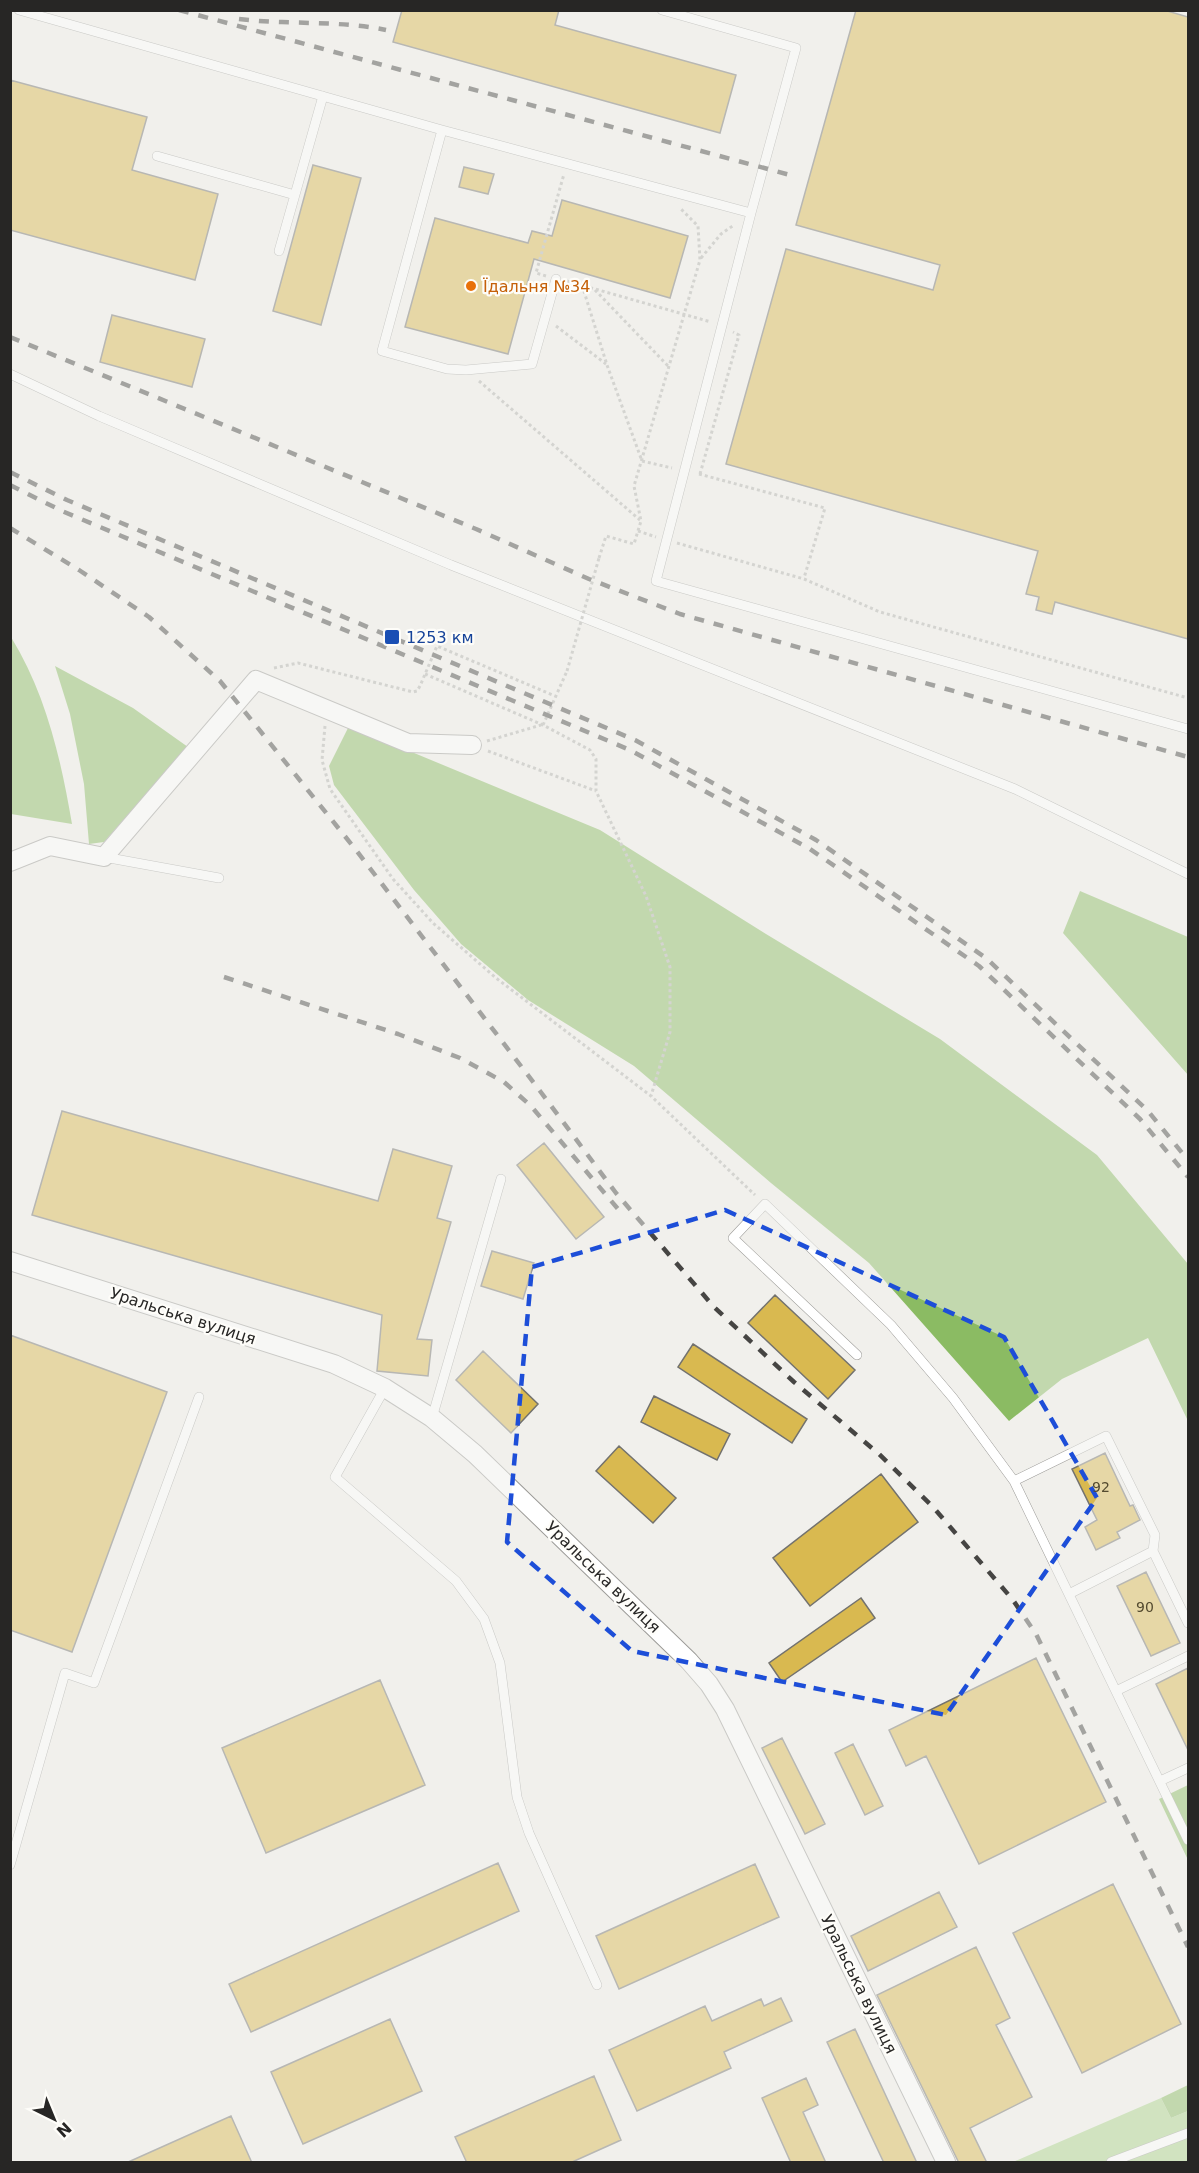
<svg xmlns="http://www.w3.org/2000/svg" width="1199" height="2173" font-family="'DejaVu Sans',sans-serif">
<rect width="100%" height="100%" fill="#f1f0ec"/>
<!-- green -->
<path fill="#aad38b" d="M 1161,2098 L 1171,2118 L 1188,2111 L 1188,2162 L 1013,2162 Z"/>
<!-- forest -->
<path fill="#8bbb63" d="M 11,637 C 46,694 61,759 72,824 L 11,814 Z
M 55,666 L 133,708 L 188,747 L 104,842 L 89,844 L 84,784 L 70,714 Z
M 349,726 L 600,830 L 766,934 L 940,1039 L 1097,1155 L 1188,1264 L 1188,1421 L 1148,1338 L 1062,1379 L 1009,1421 L 869,1263 L 771,1183 L 634,1066 L 528,1000 L 461,944 L 414,890 L 334,785 L 329,766 Z
M 1080,891 L 1188,937 L 1188,1075 L 1063,933 Z
M 1188,1785 L 1188,1860 L 1159,1799 Z
M 1188,2085 L 1188,2111 L 1171,2118 L 1161,2098 Z"/>
<!-- building -->
<path fill="#d9b950" stroke="#73726e" stroke-width="1.5" d="M 402,10 L 559,10 L 555,25 L 736,75 L 720,133 L 393,42 Z
M 856,10 L 1164,10 L 1188,17 L 1188,639 L 1055,602 L 1052,614 L 1036,610 L 1039,597 L 1026,594 L 1038,551 L 726,464 L 786,249 L 933,290 L 940,265 L 796,225 Z
M 10,80 L 147,117 L 132,170 L 218,194 L 195,280 L 10,230 Z
M 313,165 L 361,178 L 321,325 L 273,311 Z
M 464,167 L 494,174 L 488,194 L 459,187 Z
M 562,200 L 688,236 L 670,298 L 534,259 L 508,354 L 405,327 L 435,218 L 528,243 L 532,231 L 552,236 Z
M 112,315 L 205,339 L 192,387 L 100,362 Z
M 62,1111 L 378,1201 L 393,1149 L 452,1166 L 437,1218 L 451,1222 L 417,1339 L 432,1340 L 428,1376 L 377,1371 L 382,1315 L 32,1215 Z
M 544,1143 L 604,1217 L 576,1239 L 517,1165 Z
M 492,1251 L 534,1263 L 523,1299 L 481,1286 Z
M 775,1295 L 855,1370 L 828,1399 L 748,1323 Z
M 10,1335 L 167,1392 L 72,1652 L 10,1630 Z
M 693,1344 L 807,1419 L 792,1443 L 678,1367 Z
M 483,1351 L 538,1404 L 511,1433 L 456,1380 Z
M 654,1396 L 730,1434 L 717,1460 L 641,1422 Z
M 619,1446 L 676,1498 L 653,1523 L 596,1471 Z
M 1105,1453 L 1130,1506 L 1133,1505 L 1140,1520 L 1117,1532 L 1120,1538 L 1096,1550 L 1085,1527 L 1097,1520 L 1072,1469 Z
M 881,1474 L 918,1522 L 810,1606 L 773,1558 Z
M 1146,1572 L 1180,1643 L 1151,1656 L 1117,1586 Z
M 861,1598 L 875,1618 L 782,1682 L 769,1663 Z
M 1036,1658 L 1106,1802 L 979,1864 L 926,1756 L 906,1766 L 889,1730 Z
M 1188,1668 L 1188,1750 L 1156,1684 Z
M 380,1680 L 425,1785 L 266,1853 L 222,1748 Z
M 782,1738 L 825,1824 L 805,1834 L 762,1748 Z
M 853,1744 L 883,1806 L 865,1815 L 835,1753 Z
M 498,1863 L 519,1911 L 251,2032 L 229,1984 Z
M 755,1864 L 779,1917 L 619,1989 L 596,1936 Z
M 1113,1884 L 1181,2024 L 1082,2073 L 1013,1933 Z
M 939,1892 L 957,1927 L 868,1971 L 851,1936 Z
M 976,1947 L 1010,2018 L 996,2025 L 1032,2097 L 970,2128 L 987,2163 L 959,2163 L 877,1995 Z
M 781,1998 L 792,2021 L 724,2052 L 731,2068 L 637,2111 L 609,2050 L 705,2006 L 712,2021 L 761,1999 L 764,2006 Z
M 390,2019 L 422,2091 L 303,2144 L 271,2072 Z
M 855,2029 L 917,2163 L 884,2163 L 827,2042 Z
M 594,2076 L 621,2140 L 570,2163 L 467,2163 L 455,2137 Z
M 806,2078 L 818,2105 L 803,2112 L 826,2163 L 791,2163 L 762,2098 Z
M 231,2116 L 252,2163 L 126,2163 Z"/>
<g fill="none" stroke-linecap="round" stroke-linejoin="round">
<!-- service casing -->
<g stroke="#9c9b98" stroke-width="10">
<path id="service" d="M 19,10 L 442,130 L 751,213
M 662,10 L 796,48 L 751,213 L 656,581 L 1188,729
M 442,130 L 382,351 L 447,369 L 466,370 L 532,364 L 556,279
M 157,156 L 295,195
M 279,251 L 323,96
M 10,374 L 99,416 L 451,565 L 1015,789 L 1188,874
M 104,857 L 219,878
M 857,1355 L 733,1238 L 765,1204 L 891,1325 L 953,1398 L 1014,1481 L 1188,1840
M 385,1388 L 335,1477 L 456,1581 L 484,1619 L 500,1663 L 517,1797 L 529,1833 L 597,1985
M 432,1418 L 501,1179
M 1014,1481 L 1106,1436 L 1155,1535 L 1153,1551 L 1188,1623
M 1069,1594 L 1153,1551
M 1116,1691 L 1188,1656
M 1160,1781 L 1188,1768
M 10,1865 L 65,1673 L 94,1683 L 199,1397
M 1111,2162 L 1188,2133"/>
</g>
<!-- minor casing -->
<g stroke="#9c9b98" stroke-width="20">
<path id="minor" d="M 10,862 L 50,846 L 104,857 L 256,680 L 408,743 L 472,745
M 10,1261 L 334,1364 L 385,1388 L 432,1418 L 475,1454 L 689,1661 L 709,1684 L 725,1709 L 946,2162"/>
</g>
<!-- path -->
<path stroke="#b2b1ae" stroke-width="3" stroke-dasharray="3 3" stroke-linecap="butt" d="M 701,258 L 721,234 L 734,225
M 546,276 L 536,273 L 564,174
M 567,281 L 711,322
M 582,285 L 607,365 L 642,461 L 672,468
M 595,290 L 669,367
M 556,326 L 606,364
M 479,381 L 640,520
M 699,474 L 825,508 L 804,578
M 700,474 L 739,335 L 733,332
M 638,531 L 656,537
M 677,543 L 804,579 L 880,612 L 1188,698
M 599,558 L 606,536 L 634,544 L 641,521 L 634,486 L 700,260 L 698,226 L 681,209
M 274,668 L 298,663 L 413,692 L 417,691 L 420,686 L 437,646 L 555,696
M 425,674 L 543,725 L 590,750 L 596,759 L 596,791 L 646,896 L 670,967 L 670,1032 L 651,1096
M 543,725 L 567,671
M 325,726 L 322,760 L 330,789 L 393,879 L 433,923 L 496,978 L 651,1096 L 755,1195
M 487,741 L 541,725
M 488,751 L 596,791"/>
<!-- service -->
<use href="#service" stroke="#fff" stroke-width="9"/>
<!-- minor -->
<use href="#minor" stroke="#fff" stroke-width="18"/>
<!-- rail -->
<path stroke="#464543" stroke-width="4.5" stroke-dasharray="10 10" stroke-linecap="butt" d="M 179,10 L 790,175
M 239,19 C 288,25 338,20 386,30
M 10,337 L 476,529 L 589,579 L 680,614 L 1188,757
M 10,472 L 67,500 L 635,740 L 816,840 L 986,958 L 1148,1111 L 1188,1160
M 10,485 L 62,511 L 630,750 L 810,849 L 979,966 L 1140,1119 L 1188,1177
M 10,528 L 79,570 L 149,617 L 220,681 L 356,850 L 540,1091 L 616,1193 L 714,1307 L 794,1382 L 879,1454 L 933,1507 L 1013,1600 L 1036,1634 L 1188,1947
M 224,977 L 398,1034 L 460,1058 L 504,1082 L 531,1106 L 618,1209"/>
<!-- path-bridge -->
<path stroke="#b2b1ae" stroke-width="3" stroke-dasharray="3 3" stroke-linecap="butt" d="M 567,671 L 599,558"/>
</g>
<!-- marked area -->
<path d="M0 0H1199V2173H0ZM 725,1210 L 1004,1337 L 1097,1498 L 946,1715 L 632,1651 L 507,1542 L 532,1267 Z" fill="#f1f0ec" fill-opacity=".55" fill-rule="evenodd"/>
<path fill="none" stroke="#1d4ed8" stroke-width="4.5" stroke-dasharray="12 8" stroke-linejoin="round" d="M 725,1210 L 1004,1337 L 1097,1498 L 946,1715 L 632,1651 L 507,1542 L 532,1267 Z"/>
<!-- markers -->
<circle fill="#e8710a" stroke="#fefdf9" stroke-width="2" cx="471" cy="286" r="6"/>
<rect fill="#1a4fb4" stroke="#fefdf9" stroke-width="2" x="384" y="629" width="16" height="16" rx="3"/>
<g text-anchor="middle" dominant-baseline="central" stroke-width="4.5" stroke-linejoin="round" paint-order="stroke">
<!-- number labels -->
<g font-size="14" fill="#544b30">
<text x="1101" y="1487">92</text>
<text x="1145" y="1607">90</text>
</g>
<!-- food labels -->
<g font-size="16" fill="#c56008" stroke="#fefdf9" text-anchor="start">
<text x="483" y="286">Їдальня №34</text>
</g>
<!-- transit labels -->
<g font-size="16" fill="#164399" stroke="#fefdf9" text-anchor="start">
<text x="406" y="637">1253 км</text>
</g>
<!-- street labels -->
<g font-size="16" fill="#272625" stroke="#fefdf9">
<text transform="translate(183 1316) rotate(18)">Уральська вулиця</text>
<text transform="translate(603 1577) rotate(44)">Уральська вулиця</text>
<text transform="translate(859 1984) rotate(64)">Уральська вулиця</text>
</g>
</g>
<!-- border -->
<rect width="1199" height="2173" fill="none" stroke="#272625" stroke-width="24"/>
<!-- north arrow -->
<g transform="translate(54 2119) rotate(137)" stroke="#fefdf9" stroke-width="4.5" paint-order="stroke">
<path d="M0-4.5L10 22L0 15L-10 22Z" fill="#272625"/>
<text y="-9" font-size="16" font-weight="bold" text-anchor="middle" fill="#272625">N</text>
</g>
</svg>
